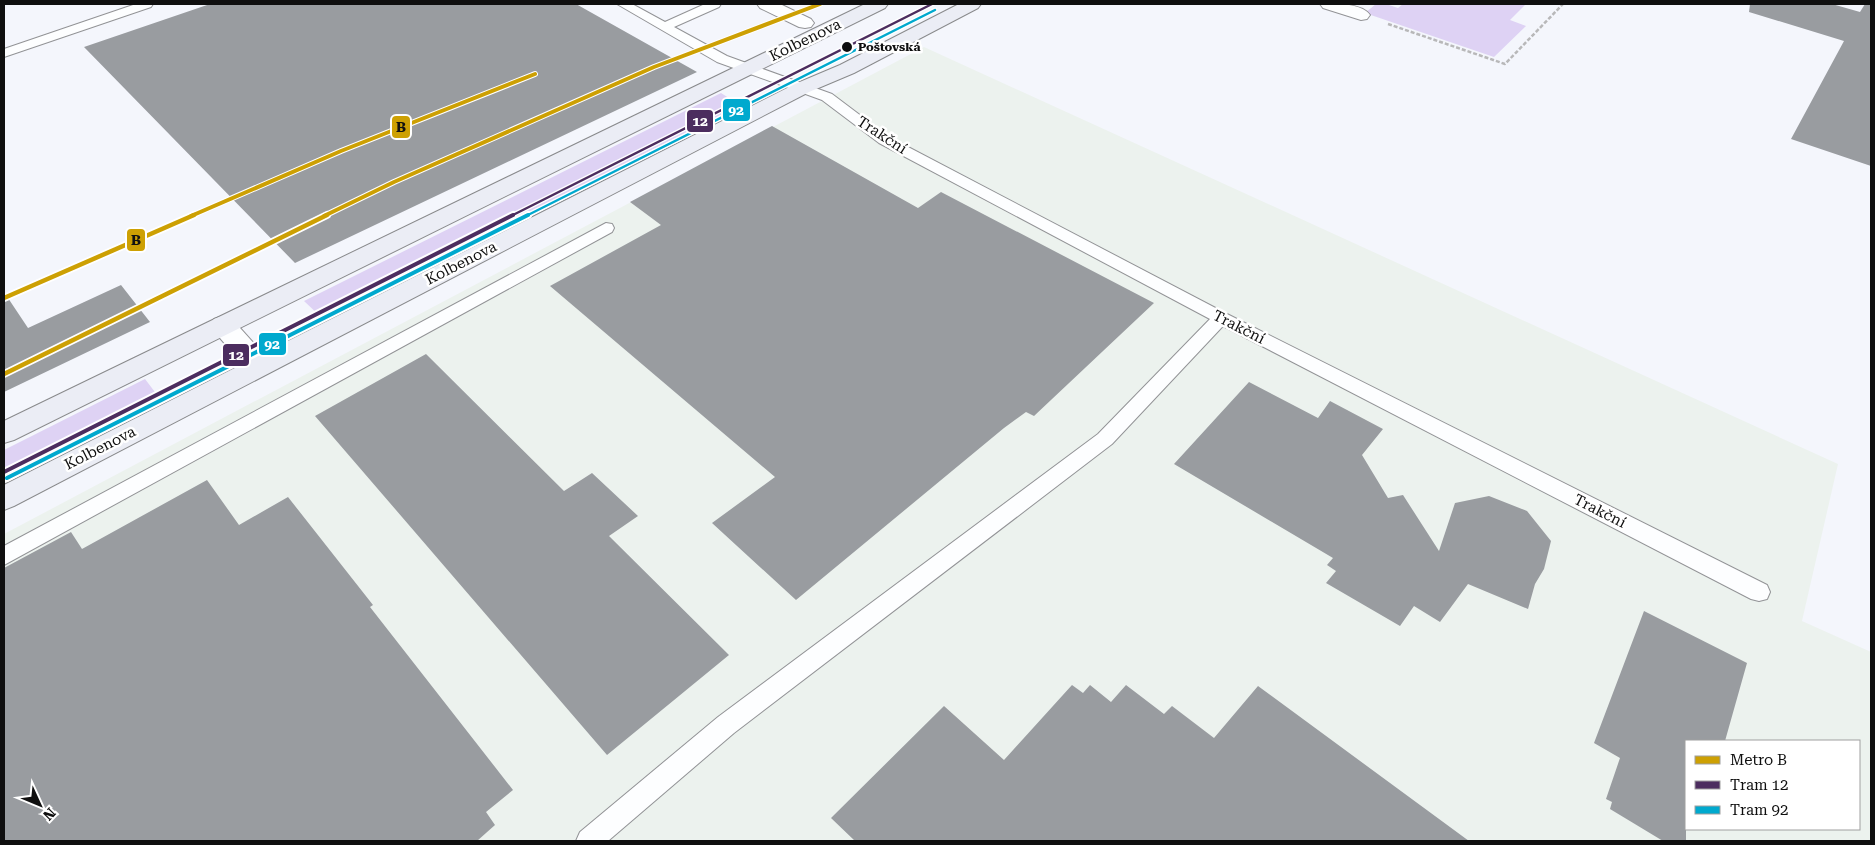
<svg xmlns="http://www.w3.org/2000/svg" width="1875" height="845" font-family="'Roboto Serif',serif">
<rect width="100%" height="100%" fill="#f4f6fc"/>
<!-- industrial -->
<path fill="#ecf2ee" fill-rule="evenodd" d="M 924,47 L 1838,464 L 1802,621 L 1871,652 L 1871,841 L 4,841 L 4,534 ZM 1686,741 L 1859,741 L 1859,829 L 1686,829 Z"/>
<!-- green -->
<path fill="#ded2f4" d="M 1376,4 L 1386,4 L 1398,8 L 1403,4 L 1526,4 L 1510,20 L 1526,26 L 1494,57 L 1365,13 Z
M 721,93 L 740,105 L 322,318 L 304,301 Z
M 145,379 L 161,400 L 4,480 L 4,450 Z"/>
<!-- building -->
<path fill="#999ca0" d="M 210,4 L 576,4 L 697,72 L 295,263 L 84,47 Z
M 1750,4 L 1832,4 L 1860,12 L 1865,4 L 1871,4 L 1871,166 L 1791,139 L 1844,41 L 1749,12 Z
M 772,126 L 918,208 L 941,192 L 1154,303 L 1034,416 L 1026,412 L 1004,428 L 796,600 L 712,523 L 775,477 L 550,286 L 661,225 L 630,202 Z
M 121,285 L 150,322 L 4,392 L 4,292 L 28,328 Z
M 426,354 L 564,491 L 592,473 L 638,516 L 609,536 L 729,655 L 607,755 L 315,416 Z
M 1249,382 L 1318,418 L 1330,401 L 1383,429 L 1362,455 L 1388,498 L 1403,495 L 1439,551 L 1455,503 L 1489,496 L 1527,511 L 1551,541 L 1544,569 L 1535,584 L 1528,609 L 1468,584 L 1440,622 L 1414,606 L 1400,626 L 1326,583 L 1336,571 L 1327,565 L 1333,558 L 1174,464 Z
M 207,480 L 239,525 L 288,497 L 373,605 L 370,607 L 513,790 L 486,812 L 495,825 L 477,841 L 4,841 L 4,568 L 71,532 L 82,549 Z
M 1644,611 L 1747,663 L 1725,741 L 1686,741 L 1686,841 L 1663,841 L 1610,809 L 1612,802 L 1606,799 L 1620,758 L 1594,743 Z
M 1072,685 L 1083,693 L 1090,685 L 1111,702 L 1126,685 L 1164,714 L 1172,706 L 1214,738 L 1258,686 L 1469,841 L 855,841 L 831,818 L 944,706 L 1004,760 Z"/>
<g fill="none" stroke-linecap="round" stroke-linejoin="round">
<!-- service casing -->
<g stroke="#929396" stroke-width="2">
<path id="service" d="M 136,4 L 153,4 L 151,7 L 4,57 L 4,49 Z
M 617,4 L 632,4 L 665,22 L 705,4 L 721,4 L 719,7 L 674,27 L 727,56 L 832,94 L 889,137 L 1227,314 L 1767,585 L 1770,592 L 1767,599 L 1759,601 L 1751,599 L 1223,326 L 1112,444 L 734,733 L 608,841 L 576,841 L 580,832 L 718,717 L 1098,434 L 1210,319 L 879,143 L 822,100 L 717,62 Z
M 606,223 L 612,224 L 614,228 L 612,232 L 4,565 L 4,546 Z"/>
</g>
<!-- minor casing -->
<g stroke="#929396" stroke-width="2">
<path id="minor" d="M 757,4 L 780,4 L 811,19 L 814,23 L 811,27 L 805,28 L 799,27 L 760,8 Z
M 1320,4 C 1333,3 1362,3 1370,15 L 1367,19 L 1361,20 L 1323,8 Z
M 223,316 L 232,319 L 268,359 L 272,366 L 268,373 L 259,375 L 250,373 L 214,331 L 210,325 L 214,319 Z"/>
</g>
<!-- secondary casing -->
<g stroke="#898a8c" stroke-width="2">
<path id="secondary" d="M 865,4 L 888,4 L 885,8 L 14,440 L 4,443 L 4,421 Z
M 959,4 L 981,4 L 978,8 L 854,73 L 809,92 L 14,506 L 4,510 L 4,485 L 795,84 L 840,65 Z"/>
</g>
<!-- path -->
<path stroke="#b8b8b9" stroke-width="2.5" stroke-dasharray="4 2" stroke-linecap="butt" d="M 1388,24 L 1505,64 L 1563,4"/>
<!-- service -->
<use href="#service" fill="#fdfeff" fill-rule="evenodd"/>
<!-- minor -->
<use href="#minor" fill="#fdfeff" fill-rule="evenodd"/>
<!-- secondary -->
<use href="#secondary" fill="#ebedf5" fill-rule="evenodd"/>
<!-- tram-1-far1 casing -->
<g stroke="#fff" stroke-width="5">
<path id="tram-1-far1" d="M 511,216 L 932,4"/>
</g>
<!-- tram-1 casing -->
<g stroke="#fff" stroke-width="8">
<path id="tram-1" d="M 4,472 L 513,215"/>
</g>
<!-- tram-2-far1 casing -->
<g stroke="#fff" stroke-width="5">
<path id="tram-2-far1" d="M 526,216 L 935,10"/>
</g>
<!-- tram-2 casing -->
<g stroke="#fff" stroke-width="8">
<path id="tram-2" d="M 7,478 L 528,215"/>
</g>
<!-- tram-1-far1 -->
<use href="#tram-1-far1" stroke="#4c2d5f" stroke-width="2.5"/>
<!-- tram-1 -->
<use href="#tram-1" stroke="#4c2d5f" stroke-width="4"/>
<!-- tram-2-far1 -->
<use href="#tram-2-far1" stroke="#00a9ce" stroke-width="2.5"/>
<!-- tram-2 -->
<use href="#tram-2" stroke="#00a9ce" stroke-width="4"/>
<!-- metro-1-far1 casing -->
<g stroke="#fff" stroke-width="6">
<path id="metro-1-far1" d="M 191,216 L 341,151 L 535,74
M 324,216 L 394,182 L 654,67 L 820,4"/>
</g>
<!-- metro-1 casing -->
<g stroke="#fff" stroke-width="8">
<path id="metro-1" d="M 4,298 L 194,215
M 4,374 L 327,215"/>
</g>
<!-- metro-1-far1 -->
<use href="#metro-1-far1" stroke="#cda003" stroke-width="4"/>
<!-- metro-1 -->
<use href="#metro-1" stroke="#cda003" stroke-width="4.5"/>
</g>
<!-- markers -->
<circle fill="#0f0f0f" stroke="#fff" stroke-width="2" cx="847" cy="47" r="6"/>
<g text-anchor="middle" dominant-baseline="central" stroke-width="5" stroke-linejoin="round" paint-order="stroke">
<!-- far-stop labels -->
<g font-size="12" font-weight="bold" fill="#0f0f0f" stroke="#fff" text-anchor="start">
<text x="858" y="47">Poštovská</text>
</g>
<!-- street labels -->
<g font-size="15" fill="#0f0f0f" stroke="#fff">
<text transform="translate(805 40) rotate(-26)">Kolbenova</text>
<text transform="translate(882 135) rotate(33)">Trakční</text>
<text transform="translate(461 263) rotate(-27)">Kolbenova</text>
<text transform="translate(1239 327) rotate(27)">Trakční</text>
<text transform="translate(100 448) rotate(-27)">Kolbenova</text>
<text transform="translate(1600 511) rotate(27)">Trakční</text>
</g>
</g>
<g stroke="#fff" stroke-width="2">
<rect x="722" y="98" width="29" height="24" rx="5" fill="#00a9ce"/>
<rect x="686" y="109" width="28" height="24" rx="5" fill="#4c2d5f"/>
<rect x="391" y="115" width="20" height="24" rx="5" fill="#cda003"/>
<rect x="126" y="228" width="20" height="24" rx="5" fill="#cda003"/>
<rect x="258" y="332" width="29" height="24" rx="5" fill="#00a9ce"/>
<rect x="222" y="343" width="28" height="24" rx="5" fill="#4c2d5f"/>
</g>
<g font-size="14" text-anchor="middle" font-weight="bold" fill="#fff">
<text x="736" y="115">92</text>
<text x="700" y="126">12</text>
<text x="272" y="349">92</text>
<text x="236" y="360">12</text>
</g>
<g font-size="14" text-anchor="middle" font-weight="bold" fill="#111">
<text x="401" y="132">B</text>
<text x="136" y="245">B</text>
</g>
<!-- border -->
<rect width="1875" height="845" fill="none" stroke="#0f0f0f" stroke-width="10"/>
<!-- legend -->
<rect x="1685" y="740" width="175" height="90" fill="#ffffff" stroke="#9f9f9f"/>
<rect x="1695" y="756" width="25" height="8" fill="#cda003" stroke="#9f9f9f"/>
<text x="1730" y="765" font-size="15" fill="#0f0f0f">Metro B</text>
<rect x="1695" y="781" width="25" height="8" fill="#4c2d5f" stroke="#9f9f9f"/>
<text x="1730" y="790" font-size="15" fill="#0f0f0f">Tram 12</text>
<rect x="1695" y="806" width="25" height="8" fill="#00a9ce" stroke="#9f9f9f"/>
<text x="1730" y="815" font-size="15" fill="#0f0f0f">Tram 92</text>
<!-- north arrow -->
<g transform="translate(40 805) rotate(134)" stroke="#ffffff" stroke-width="4" paint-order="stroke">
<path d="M0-4L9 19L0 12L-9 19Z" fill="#0f0f0f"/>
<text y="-8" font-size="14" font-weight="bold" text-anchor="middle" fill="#0f0f0f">N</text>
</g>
</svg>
